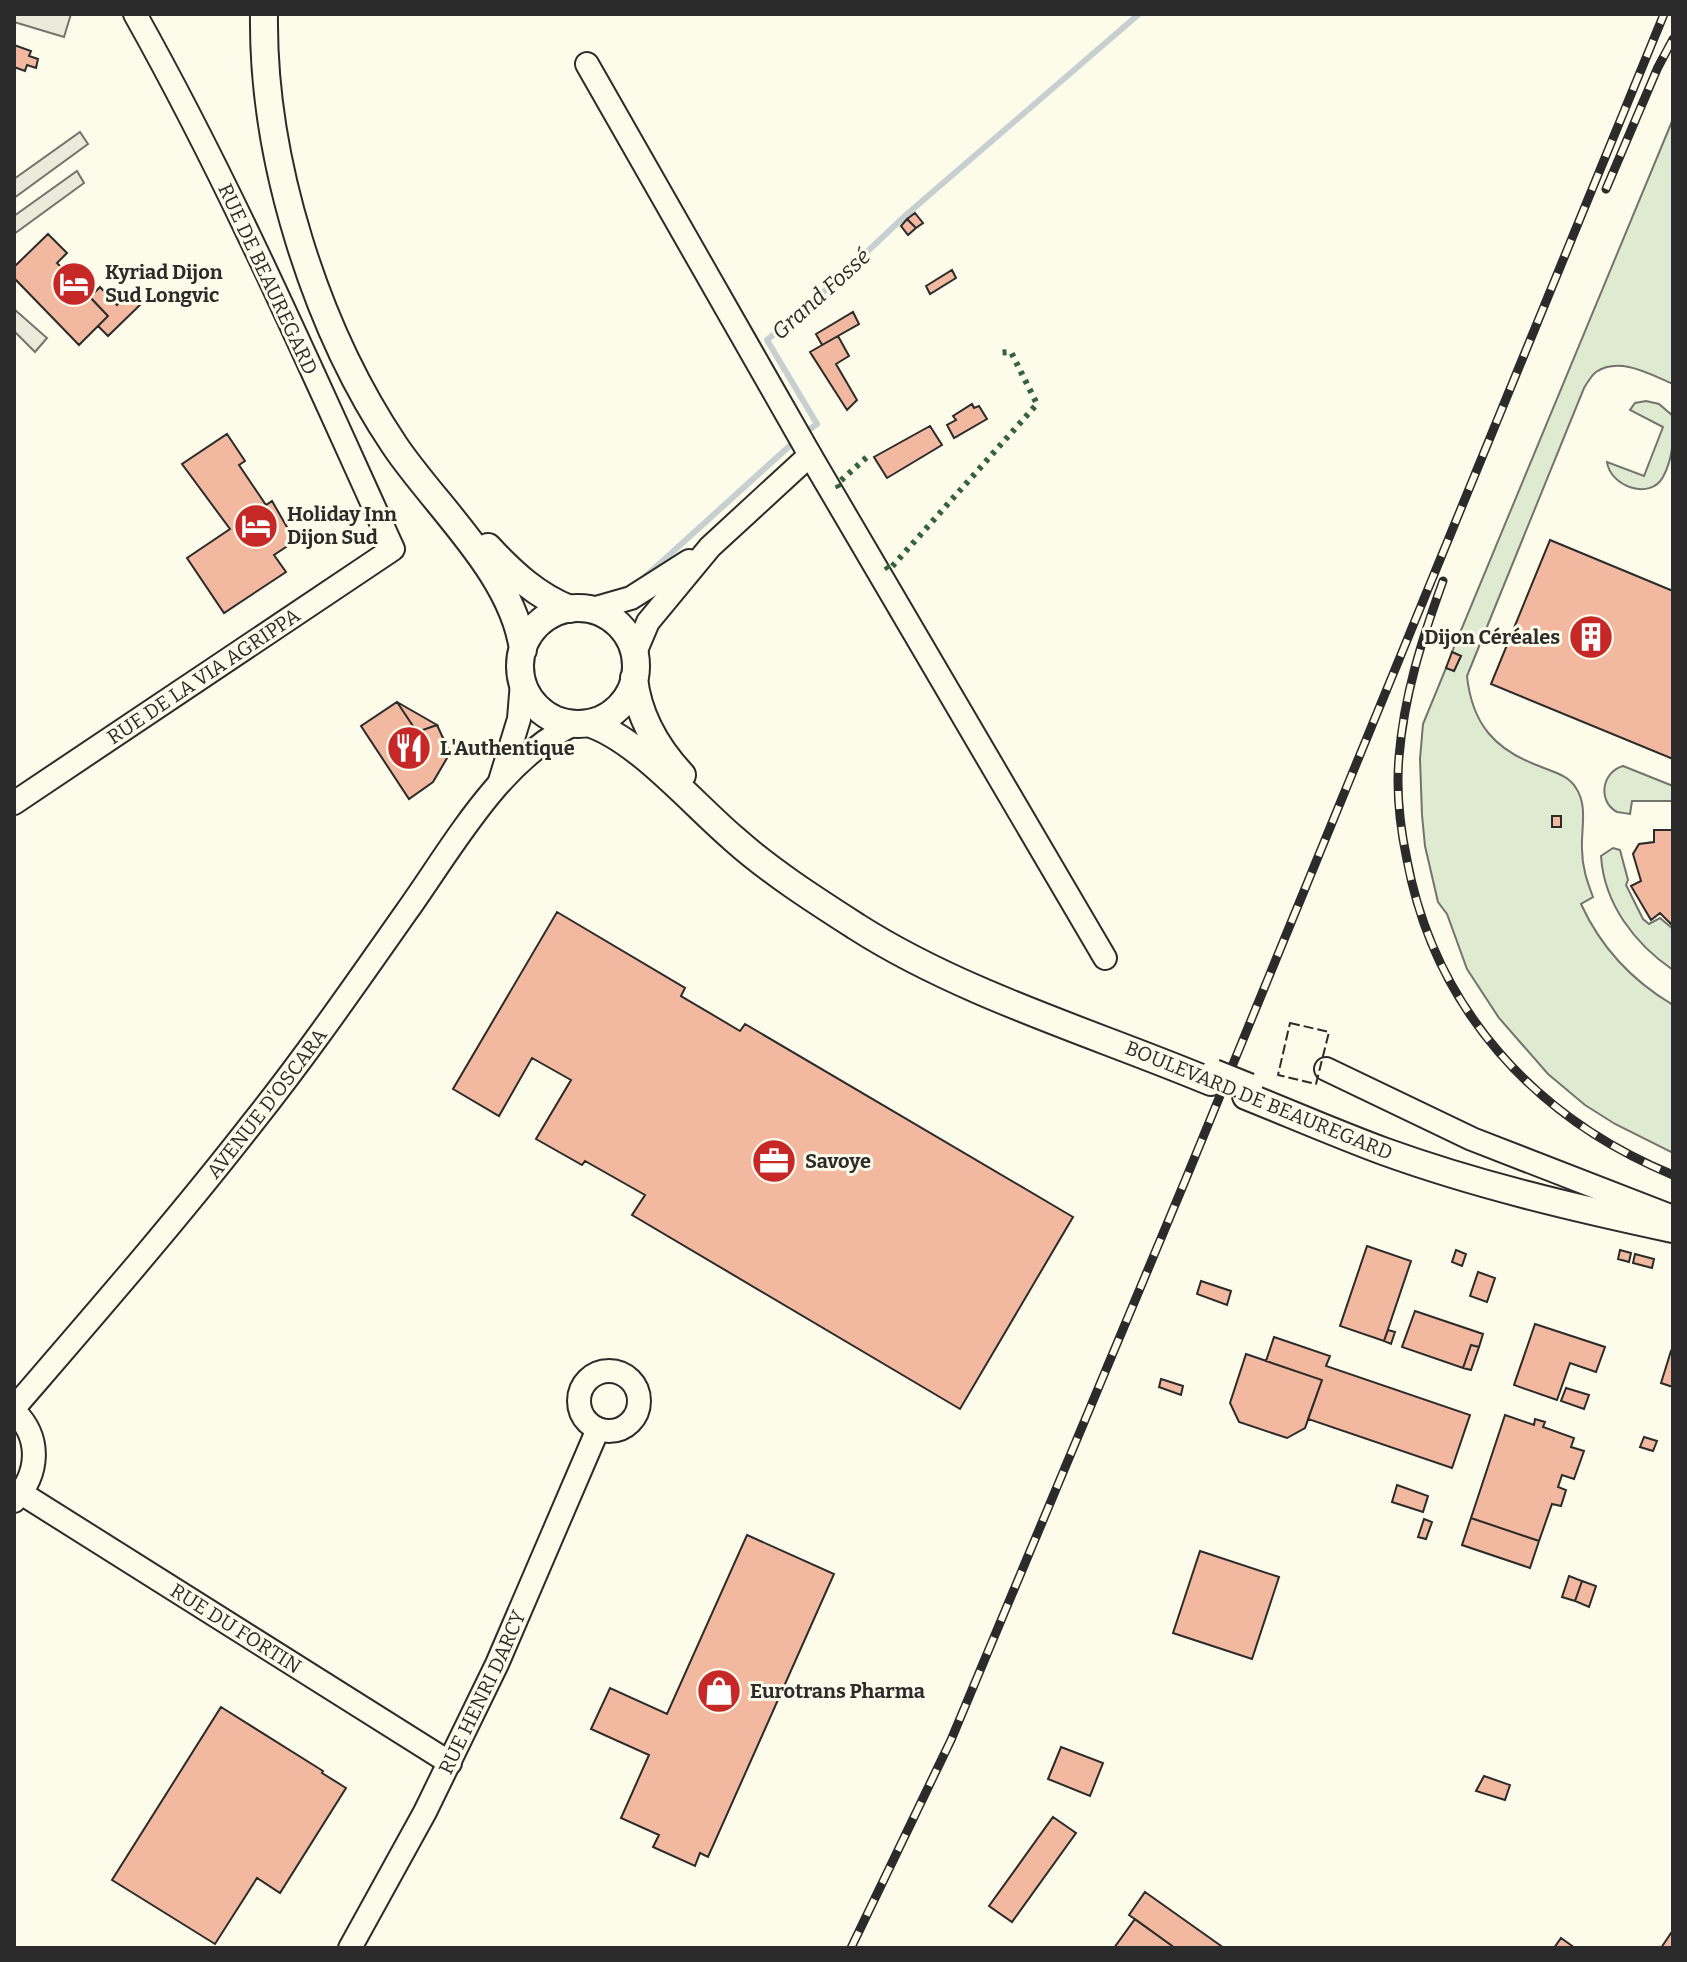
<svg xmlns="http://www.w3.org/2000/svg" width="1687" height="1962" font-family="Bitter,serif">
<rect width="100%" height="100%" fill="#fdfbea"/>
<!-- green -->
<path fill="#deebd1" stroke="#74746e" stroke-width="2" d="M 1673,119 L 1673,384 C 1651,375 1620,356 1596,372 C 1592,375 1587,383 1584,388 L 1467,676 C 1472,724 1495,750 1539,766 C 1553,772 1568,775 1576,788 C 1588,806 1581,829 1582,849 C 1582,867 1587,881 1593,897 L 1581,904 C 1601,948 1631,980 1673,1005 L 1673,1153 L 1615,1124 L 1585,1105 L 1548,1074 L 1499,1018 L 1467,969 L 1447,914 L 1438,902 L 1425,846 L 1422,815 L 1420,759 L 1423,724 L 1446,668 L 1454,671 L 1461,656 L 1452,652 Z
M 1646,401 L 1659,404 L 1673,416 C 1673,437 1674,457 1663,477 C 1650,501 1610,486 1607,462 L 1644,476 L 1663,427 L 1630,410 L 1635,403 Z
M 1623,766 L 1673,786 L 1673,801 L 1632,801 L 1630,814 C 1630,814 1618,812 1617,812 C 1597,801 1602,772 1623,766 Z
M 1613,848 L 1620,850 L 1628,880 L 1626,885 L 1643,919 L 1649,924 L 1660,918 L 1673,929 L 1673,970 C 1635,944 1604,904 1601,856 Z"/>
<!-- parking -->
<path fill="#eceadb" stroke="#74746e" stroke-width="2" d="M 14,14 L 71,14 L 64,37 L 14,22 Z
M 80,132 L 88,144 L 14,198 L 14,179 Z
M 77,171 L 84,183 L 14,234 L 14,216 Z
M 14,309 L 47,338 L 35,352 L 14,331 Z"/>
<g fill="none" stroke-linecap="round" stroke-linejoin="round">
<!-- stream -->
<path stroke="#c7d0d0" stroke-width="6" d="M 803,434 L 817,424 L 767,340 L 836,281 L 906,215 L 1139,14
M 646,576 L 795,441"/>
</g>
<!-- building -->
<path fill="#f2b8a0" stroke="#2b2b2b" stroke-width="2" d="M 14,45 L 31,51 L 29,56 L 38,59 L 36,68 L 27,65 L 25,71 L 14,67 Z
M 915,213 L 923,223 L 916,228 L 907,219 Z
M 907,219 L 916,228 L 908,235 L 901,226 Z
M 48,234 L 67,253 L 57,263 L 108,316 L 79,345 L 14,278 L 14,267 Z
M 952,270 L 956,278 L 930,294 L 926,286 Z
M 100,287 L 117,305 L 129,293 L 140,305 L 108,336 L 98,326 L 108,316 L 90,297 Z
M 853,312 L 859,324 L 822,345 L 816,334 Z
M 838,336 L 849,356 L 836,364 L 857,400 L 847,410 L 810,352 Z
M 972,404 L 974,408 L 979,406 L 987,419 L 954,438 L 947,425 L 956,420 L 953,416 Z
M 930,426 L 942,445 L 887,478 L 874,457 Z
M 227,434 L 245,461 L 239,465 L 266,505 L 272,501 L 295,541 L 274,555 L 286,572 L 224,613 L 187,558 L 230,529 L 182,464 Z
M 1550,540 L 1673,591 L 1673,759 L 1491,684 Z
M 1452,652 L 1461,656 L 1454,671 L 1446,668 Z
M 397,702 L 417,732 L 437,725 L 450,753 L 433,782 L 409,799 L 361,726 Z
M 397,702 L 437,725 L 417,732 Z
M 1552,816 L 1561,816 L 1561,827 L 1552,827 Z
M 1654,830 L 1673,830 L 1673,926 L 1660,913 L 1651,920 L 1631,886 L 1641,881 L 1633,854 L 1639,844 L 1654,842 Z
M 557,912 L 685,988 L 681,996 L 740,1031 L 745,1024 L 1073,1217 L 960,1409 L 632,1215 L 645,1195 L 585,1161 L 582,1165 L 536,1139 L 571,1080 L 532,1058 L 499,1116 L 453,1089 Z
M 1367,1246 L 1411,1261 L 1384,1341 L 1340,1326 Z
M 1456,1250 L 1466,1254 L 1462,1266 L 1452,1262 Z
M 1620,1250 L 1631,1253 L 1629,1262 L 1618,1259 Z
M 1635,1254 L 1654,1259 L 1652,1268 L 1633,1263 Z
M 1478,1272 L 1495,1278 L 1487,1302 L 1470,1296 Z
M 1201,1281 L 1231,1291 L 1227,1305 L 1197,1294 Z
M 1415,1311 L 1483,1334 L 1479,1347 L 1471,1345 L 1463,1368 L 1402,1347 Z
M 1535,1324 L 1605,1347 L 1596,1372 L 1570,1363 L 1557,1400 L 1514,1385 Z
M 1388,1330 L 1395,1332 L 1391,1344 L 1384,1341 Z
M 1274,1337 L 1330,1356 L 1326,1366 L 1470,1415 L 1452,1468 L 1308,1419 L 1322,1380 L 1266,1361 Z
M 1471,1345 L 1479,1347 L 1471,1370 L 1463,1368 Z
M 1671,1351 L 1673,1352 L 1673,1387 L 1661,1383 Z
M 1246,1354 L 1322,1380 L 1305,1428 L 1287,1438 L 1239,1422 L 1230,1403 Z
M 1161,1379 L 1183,1386 L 1181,1395 L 1159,1387 Z
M 1566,1388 L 1589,1395 L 1584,1409 L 1561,1401 Z
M 1505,1415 L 1534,1425 L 1535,1419 L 1545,1422 L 1543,1427 L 1574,1438 L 1571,1447 L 1584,1451 L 1574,1479 L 1562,1475 L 1558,1487 L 1566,1490 L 1561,1506 L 1552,1504 L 1539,1541 L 1471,1518 Z
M 1644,1437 L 1657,1441 L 1653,1451 L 1640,1447 Z
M 1397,1485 L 1428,1496 L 1423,1512 L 1392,1502 Z
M 1471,1518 L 1539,1541 L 1530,1568 L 1462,1545 Z
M 1424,1519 L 1432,1522 L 1426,1539 L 1418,1537 Z
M 747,1535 L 834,1574 L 708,1857 L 700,1853 L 695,1866 L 653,1847 L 659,1835 L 621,1818 L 649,1755 L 591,1729 L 610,1688 L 667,1714 Z
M 1200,1551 L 1279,1577 L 1252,1659 L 1173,1633 Z
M 1569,1576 L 1582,1581 L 1575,1601 L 1562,1597 Z
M 1582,1581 L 1596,1586 L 1589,1607 L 1575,1601 Z
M 221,1707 L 323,1771 L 322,1773 L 346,1788 L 280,1893 L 257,1878 L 215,1944 L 112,1880 Z
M 1061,1747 L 1103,1763 L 1090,1796 L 1048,1779 Z
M 1484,1776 L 1510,1785 L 1505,1800 L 1476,1791 Z
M 1053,1817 L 1076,1833 L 1012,1922 L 989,1906 Z
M 1145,1892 L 1224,1948 L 1175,1948 L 1129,1915 Z
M 1135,1919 L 1175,1948 L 1114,1948 Z
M 1673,1930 L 1673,1948 L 1661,1948 Z
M 1561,1938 L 1575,1948 L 1554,1948 Z"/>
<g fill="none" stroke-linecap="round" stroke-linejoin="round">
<!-- minor casing -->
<g stroke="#2b2b2b" stroke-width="26">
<g id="minor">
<path d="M 587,64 L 810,455 L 1105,958"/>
<path d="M 589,610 L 631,598 L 689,561"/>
<path d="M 634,655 L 648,622 L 710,547 L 810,455"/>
<path d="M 500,781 L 519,719 L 522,682"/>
<path id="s1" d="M 14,803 L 393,549 C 311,369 232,187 135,14"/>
<path d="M 1326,1069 L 1472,1139 L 1673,1217"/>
<circle cx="609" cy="1401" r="30"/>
<path id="s2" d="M 14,1408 C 95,1314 177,1220 254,1121 C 308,1053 357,982 407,911 C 454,845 499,761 574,724"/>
<path d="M 14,1411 C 42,1438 39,1474 14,1501"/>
<path id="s3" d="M 21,1493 L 450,1763"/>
<path id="s4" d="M 350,1948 L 425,1812 L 497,1664 L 598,1429"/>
</g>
</g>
<!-- major casing -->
<g stroke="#2b2b2b" stroke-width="30">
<path id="major" d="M 264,14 C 262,158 315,327 395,446 C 437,508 513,574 523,650
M 488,547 C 512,573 537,596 570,609
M520 666a58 58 0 1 1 116 0a58 58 0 1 1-116 0Z
M 634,678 C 638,716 656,747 682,775
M 588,723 C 637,738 693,804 734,839 C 771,872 815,900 857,927 C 962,994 1096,1034 1211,1082
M 1246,1096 C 1291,1114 1337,1134 1383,1151 C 1477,1185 1575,1208 1673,1229"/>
</g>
<!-- minor -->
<use href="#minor" stroke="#fdfbea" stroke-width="22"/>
<!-- major -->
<use href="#major" stroke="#fdfbea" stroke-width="26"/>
<!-- rail casing -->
<g stroke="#2b2b2b" stroke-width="9">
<path id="rail" d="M 1606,189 L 1658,67 L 1673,39
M 1443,581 C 1422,639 1404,695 1399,757 C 1396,791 1400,827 1407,860 C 1435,1009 1535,1118 1673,1175
M 851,1948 L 951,1740 L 1185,1181 L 1664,14"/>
</g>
<!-- rail -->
<use href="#rail" stroke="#fdfbea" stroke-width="6" stroke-dasharray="18" stroke-linecap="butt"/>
<!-- major-bridge casing -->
<g stroke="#2b2b2b" stroke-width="30" stroke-linecap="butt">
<path id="major-bridge" d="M 1214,1073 L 1249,1087"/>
</g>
<!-- major-bridge -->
<use href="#major-bridge" stroke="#fdfbea" stroke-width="26"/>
<!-- hedge -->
<path stroke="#34623c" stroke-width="6" stroke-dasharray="4 6" stroke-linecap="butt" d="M 839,488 L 837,484 L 867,457
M 886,566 L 889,570 L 1037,404 L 1011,352 L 997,353"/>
<!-- fence -->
<path stroke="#2b2b2b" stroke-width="2" stroke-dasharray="10 4" stroke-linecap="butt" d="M 1290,1023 L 1329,1032 L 1316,1084 L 1278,1075 Z"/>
</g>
<!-- icons -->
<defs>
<g id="hotel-disc" transform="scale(2.3)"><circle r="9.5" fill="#c62828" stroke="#fdfbea"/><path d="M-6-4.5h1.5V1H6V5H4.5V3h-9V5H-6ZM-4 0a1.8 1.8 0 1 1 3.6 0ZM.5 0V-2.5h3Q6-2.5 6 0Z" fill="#fff"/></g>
<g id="building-disc" transform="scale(2.3)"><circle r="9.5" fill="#c62828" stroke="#fdfbea"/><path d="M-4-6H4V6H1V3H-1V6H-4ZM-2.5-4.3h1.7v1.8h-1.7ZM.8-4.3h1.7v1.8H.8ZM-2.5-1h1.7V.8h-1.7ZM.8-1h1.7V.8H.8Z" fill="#fff"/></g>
<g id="restaurant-disc" transform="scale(2.3)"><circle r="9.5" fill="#c62828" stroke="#fdfbea"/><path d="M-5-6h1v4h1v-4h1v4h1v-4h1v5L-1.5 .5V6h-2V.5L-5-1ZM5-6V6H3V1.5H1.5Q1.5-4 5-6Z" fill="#fff"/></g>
<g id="office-disc" transform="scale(2.3)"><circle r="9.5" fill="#c62828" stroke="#fdfbea"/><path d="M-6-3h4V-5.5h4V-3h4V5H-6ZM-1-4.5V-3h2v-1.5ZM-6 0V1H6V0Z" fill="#fff"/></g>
<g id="shop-disc" transform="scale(2.3)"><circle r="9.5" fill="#c62828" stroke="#fdfbea"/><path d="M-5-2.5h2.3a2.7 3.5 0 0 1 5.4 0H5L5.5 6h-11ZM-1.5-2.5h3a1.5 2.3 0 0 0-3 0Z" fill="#fff"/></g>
</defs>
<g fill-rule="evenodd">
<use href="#hotel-disc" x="74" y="284"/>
<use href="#hotel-disc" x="256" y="526"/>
<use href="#building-disc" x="1591" y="637"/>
<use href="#restaurant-disc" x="409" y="748"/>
<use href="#office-disc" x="774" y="1161"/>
<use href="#shop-disc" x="719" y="1691"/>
</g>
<g text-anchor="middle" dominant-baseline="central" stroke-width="6" stroke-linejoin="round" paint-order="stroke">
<!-- poi labels -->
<g font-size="20" font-weight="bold" fill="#2b2b2b" stroke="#fdfbea" text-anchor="start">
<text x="105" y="272">Kyriad Dijon<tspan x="105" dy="23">Sud Longvic</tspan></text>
<text x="287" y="514">Holiday Inn<tspan x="287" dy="23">Dijon Sud</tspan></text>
<text x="1560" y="637" text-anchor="end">Dijon Céréales</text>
<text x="440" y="748">L'Authentique</text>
<text x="805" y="1161">Savoye</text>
<text x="750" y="1691">Eurotrans Pharma</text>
</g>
<!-- street labels -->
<g font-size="20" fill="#2b2b2b" stroke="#fdfbea">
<text transform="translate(268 279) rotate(65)">RUE DE BEAUREGARD</text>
<text stroke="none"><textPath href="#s1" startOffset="228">RUE DE LA VIA AGRIPPA</textPath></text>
<text transform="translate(1259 1100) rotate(22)">BOULEVARD DE BEAUREGARD</text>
<text stroke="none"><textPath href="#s2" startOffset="396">AVENUE D'OSCARA</textPath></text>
<text stroke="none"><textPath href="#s3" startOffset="254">RUE DU FORTIN</textPath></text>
<text stroke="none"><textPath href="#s4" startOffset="288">RUE HENRI DARCY</textPath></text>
</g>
<!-- water labels -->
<g font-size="22" font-style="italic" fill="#2b2b2b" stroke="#fdfbea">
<text transform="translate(821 294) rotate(-42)">Grand Fossé</text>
</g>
</g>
<!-- border -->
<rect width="1687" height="1962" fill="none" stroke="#2b2b2b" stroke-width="32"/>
</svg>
